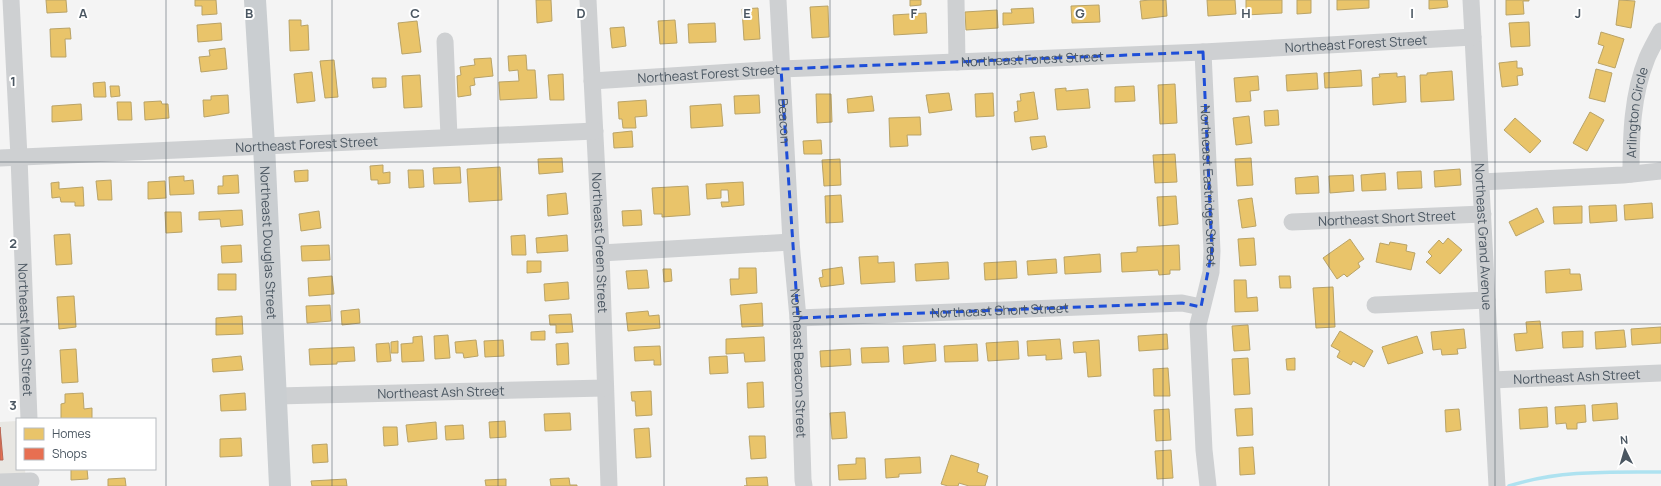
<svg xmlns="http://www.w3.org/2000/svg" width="1661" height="486" font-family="Manrope,sans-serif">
<rect width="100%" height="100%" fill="#f4f4f4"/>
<!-- commercial -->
<path fill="#e8e7e3" d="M 17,421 L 17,469 L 25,469 L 26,486 L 0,486 L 0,422 Z"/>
<!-- homes -->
<path fill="#e9c46a" stroke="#b9a367" d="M 46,0 L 66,0 L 67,12 L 47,13 Z
M 195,0 L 216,0 L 217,14 L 202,15 L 202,6 L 195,6 Z
M 536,0 L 551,0 L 552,21 L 537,23 Z
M 910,0 L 921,0 L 921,5 L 910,6 Z
M 1150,0 L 1166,0 L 1167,16 L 1142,19 L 1140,1 Z
M 1207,0 L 1235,0 L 1236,14 L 1208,16 Z
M 1246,0 L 1282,0 L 1282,13 L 1246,15 Z
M 1297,0 L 1311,0 L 1311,13 L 1297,14 Z
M 1337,0 L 1369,0 L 1369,8 L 1337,10 Z
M 1429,0 L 1447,0 L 1448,7 L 1429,9 Z
M 1506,0 L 1529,0 L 1529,1 L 1523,1 L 1524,14 L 1506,15 Z
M 1619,0 L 1635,1 L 1631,28 L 1616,25 Z
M 1099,5 L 1100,22 L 1072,23 L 1071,6 Z
M 828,6 L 829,37 L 812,38 L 810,7 Z
M 758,8 L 760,39 L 744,40 L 742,9 Z
M 1033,8 L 1034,23 L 1003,25 L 1003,13 L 1012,13 L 1011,9 Z
M 997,10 L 998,28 L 966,30 L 965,12 Z
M 926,13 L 927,33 L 894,35 L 893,15 Z
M 289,20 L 301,20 L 301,26 L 308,25 L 309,50 L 290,51 Z
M 675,20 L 677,43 L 660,44 L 658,21 Z
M 417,21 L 421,52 L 402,54 L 398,23 Z
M 1529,22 L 1530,46 L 1511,47 L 1509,23 Z
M 221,23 L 222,40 L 198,42 L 197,25 Z
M 715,23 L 716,42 L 689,43 L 688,24 Z
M 624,27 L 626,46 L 612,48 L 610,28 Z
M 70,28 L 71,39 L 65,39 L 66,57 L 51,57 L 50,29 Z
M 1601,32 L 1624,39 L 1615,68 L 1598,63 L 1604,46 L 1598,44 Z
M 225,48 L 227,69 L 201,72 L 199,57 L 210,56 L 209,50 Z
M 526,55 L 527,70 L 535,70 L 537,98 L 500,100 L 499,82 L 519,81 L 518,70 L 509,71 L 508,56 Z
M 491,58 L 493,76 L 474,78 L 475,85 L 470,86 L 471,95 L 458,97 L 457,76 L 461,75 L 460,67 L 475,65 L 474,59 Z
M 334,60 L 338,97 L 325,98 L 320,61 Z
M 1517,61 L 1517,68 L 1522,68 L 1523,75 L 1517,76 L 1518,85 L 1502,87 L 1499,63 Z
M 1596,69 L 1612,73 L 1605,102 L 1589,98 Z
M 1361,70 L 1362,86 L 1325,88 L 1324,73 Z
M 1452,71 L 1454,100 L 1421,102 L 1420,75 L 1427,75 L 1427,73 Z
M 312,72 L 315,101 L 297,103 L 294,74 Z
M 1317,73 L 1318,89 L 1287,91 L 1286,75 Z
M 1397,73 L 1397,77 L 1405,76 L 1406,102 L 1373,105 L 1372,78 L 1380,77 L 1379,74 Z
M 563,74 L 564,100 L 550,100 L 548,75 Z
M 420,75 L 422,107 L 404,108 L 402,76 Z
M 1258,76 L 1259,90 L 1250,91 L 1251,101 L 1236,102 L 1234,78 Z
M 372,78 L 386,78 L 386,87 L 373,88 Z
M 105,82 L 106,97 L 94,97 L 93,83 Z
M 1175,84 L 1177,123 L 1160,124 L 1158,85 Z
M 110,86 L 119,86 L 120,96 L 111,97 Z
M 1134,86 L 1135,101 L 1115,102 L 1115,87 Z
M 1066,88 L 1066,91 L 1088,89 L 1090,108 L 1057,110 L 1055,89 Z
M 1034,92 L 1038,119 L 1015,122 L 1014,112 L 1018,111 L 1017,101 L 1021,101 L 1020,94 Z
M 949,93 L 952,110 L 929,113 L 926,95 Z
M 993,93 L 994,116 L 976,117 L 975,94 Z
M 816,94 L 831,94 L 832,122 L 817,123 Z
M 228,95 L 229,113 L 204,117 L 203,100 L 211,100 L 211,96 Z
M 759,95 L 760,113 L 735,114 L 734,96 Z
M 872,96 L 874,111 L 848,113 L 847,99 Z
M 646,100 L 647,116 L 635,117 L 636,128 L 623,128 L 622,119 L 619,119 L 618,102 Z
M 161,101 L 162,104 L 168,104 L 169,118 L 145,120 L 144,102 Z
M 117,102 L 131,102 L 132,120 L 118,120 Z
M 81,104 L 82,120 L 52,122 L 52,106 Z
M 721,104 L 723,126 L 691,128 L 690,106 Z
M 1278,110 L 1279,125 L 1265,126 L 1264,111 Z
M 1590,112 L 1604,120 L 1587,151 L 1573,143 Z
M 1249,116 L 1252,143 L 1236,145 L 1233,118 Z
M 920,117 L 921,135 L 907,135 L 908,146 L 890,147 L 889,118 Z
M 1515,118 L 1541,141 L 1530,153 L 1504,130 Z
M 632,131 L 633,147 L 614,148 L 613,133 Z
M 1045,136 L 1047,147 L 1032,150 L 1030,137 Z
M 821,140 L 822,154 L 804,154 L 803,141 Z
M 1175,154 L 1177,182 L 1155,183 L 1153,155 Z
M 562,158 L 563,172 L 539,174 L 538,159 Z
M 1251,158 L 1253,185 L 1237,186 L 1235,159 Z
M 840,159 L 841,185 L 824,186 L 822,160 Z
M 383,165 L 383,173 L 390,172 L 390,183 L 378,184 L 378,180 L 371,180 L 370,166 Z
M 460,167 L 461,183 L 434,184 L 433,168 Z
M 500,167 L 502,200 L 469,202 L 467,169 Z
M 1460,169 L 1461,185 L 1435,187 L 1434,171 Z
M 308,170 L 308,181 L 295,182 L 294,171 Z
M 408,170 L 423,170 L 424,187 L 409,188 Z
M 1421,171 L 1422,188 L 1398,189 L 1397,172 Z
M 1385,173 L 1386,190 L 1362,191 L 1361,175 Z
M 238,175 L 239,193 L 218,194 L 218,186 L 223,186 L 223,176 Z
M 1353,175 L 1354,191 L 1330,193 L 1329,176 Z
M 184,176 L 184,181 L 193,180 L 194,194 L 170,195 L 169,177 Z
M 1318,176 L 1319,193 L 1296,194 L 1295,178 Z
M 111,180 L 112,200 L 98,200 L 96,181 Z
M 165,181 L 166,198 L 148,199 L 148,182 Z
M 59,182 L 59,189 L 83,187 L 84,206 L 75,206 L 75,202 L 61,202 L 60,197 L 52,198 L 51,183 Z
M 743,182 L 744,205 L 722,207 L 721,202 L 729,202 L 728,190 L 721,190 L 721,198 L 707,199 L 706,184 Z
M 688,186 L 690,215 L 662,217 L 662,214 L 654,214 L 652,188 Z
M 566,193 L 568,214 L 548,216 L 547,195 Z
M 841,195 L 843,222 L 826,223 L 825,196 Z
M 1176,196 L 1178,224 L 1159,226 L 1157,197 Z
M 1252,198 L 1256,226 L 1242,228 L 1238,200 Z
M 1652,203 L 1653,218 L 1625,220 L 1624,205 Z
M 1616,205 L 1617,221 L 1590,223 L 1589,206 Z
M 1582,206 L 1582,223 L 1554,224 L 1553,207 Z
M 1537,208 L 1544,222 L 1516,236 L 1509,222 Z
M 242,210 L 243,225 L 221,227 L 220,219 L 199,220 L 199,212 Z
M 641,210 L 642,225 L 623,226 L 622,211 Z
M 319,211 L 321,228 L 301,231 L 299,214 Z
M 165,212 L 181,212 L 182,232 L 166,233 Z
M 70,234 L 72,264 L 56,265 L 54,235 Z
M 525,235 L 526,255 L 512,255 L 511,236 Z
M 567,235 L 568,251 L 537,253 L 536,238 Z
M 1254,238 L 1256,265 L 1240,266 L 1238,239 Z
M 1448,238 L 1462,250 L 1440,274 L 1426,262 L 1432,256 L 1428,252 L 1439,240 L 1443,244 Z
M 1350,239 L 1364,259 L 1358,263 L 1360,267 L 1347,277 L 1344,274 L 1337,279 L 1323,258 Z
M 1390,242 L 1407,245 L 1406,251 L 1415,253 L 1411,270 L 1376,262 L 1380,243 L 1389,245 Z
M 241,245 L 242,262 L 222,263 L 221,246 Z
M 329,245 L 330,260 L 302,261 L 301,246 Z
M 1179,245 L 1180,270 L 1170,270 L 1170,274 L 1159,275 L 1158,270 L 1122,272 L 1121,253 L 1137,252 L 1137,247 Z
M 1100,254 L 1101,272 L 1065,274 L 1064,257 Z
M 878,256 L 878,263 L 894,262 L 895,282 L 861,284 L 859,257 Z
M 1056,259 L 1057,273 L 1028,275 L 1027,261 Z
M 527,261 L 541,261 L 541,272 L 527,273 Z
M 1016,261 L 1017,278 L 985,280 L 984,263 Z
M 948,262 L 949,279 L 916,281 L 915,264 Z
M 842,267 L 844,284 L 821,287 L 819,278 L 823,277 L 822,270 Z
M 739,268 L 756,268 L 757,293 L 731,295 L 730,279 L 739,279 Z
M 663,269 L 671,269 L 672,281 L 664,282 Z
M 1570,269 L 1570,274 L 1580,274 L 1582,290 L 1546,293 L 1545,271 Z
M 647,270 L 649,288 L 628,289 L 626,271 Z
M 218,274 L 236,274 L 236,290 L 218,290 Z
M 332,276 L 334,294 L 309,296 L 308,278 Z
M 1279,276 L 1290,276 L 1291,288 L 1280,288 Z
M 1234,280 L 1246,280 L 1247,298 L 1257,297 L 1258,311 L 1235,312 Z
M 568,282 L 569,299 L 545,301 L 544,284 Z
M 1333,287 L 1335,327 L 1316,328 L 1313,288 Z
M 74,296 L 76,327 L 59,329 L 57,297 Z
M 762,303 L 763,326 L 742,327 L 740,305 Z
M 330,305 L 331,321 L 307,323 L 306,306 Z
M 359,309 L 360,323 L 342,325 L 341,311 Z
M 648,311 L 649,316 L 659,315 L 660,328 L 628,331 L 626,313 Z
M 571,314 L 573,332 L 556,333 L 556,325 L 550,325 L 549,315 Z
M 242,316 L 243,334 L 216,335 L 216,318 Z
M 1540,321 L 1543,348 L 1516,351 L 1514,334 L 1527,333 L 1526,322 Z
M 1248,325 L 1250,350 L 1234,351 L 1232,326 Z
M 1661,327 L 1661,343 L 1632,345 L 1631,329 Z
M 1464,329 L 1466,348 L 1457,349 L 1458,354 L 1442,355 L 1441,349 L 1433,350 L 1431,332 Z
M 1624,330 L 1626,347 L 1596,349 L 1595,332 Z
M 545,331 L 545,340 L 531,340 L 531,332 Z
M 1340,331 L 1373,351 L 1364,367 L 1353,361 L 1351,365 L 1337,357 L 1340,351 L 1331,346 Z
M 1583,331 L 1583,347 L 1563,348 L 1562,332 Z
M 1167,334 L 1168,349 L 1139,351 L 1138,336 Z
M 448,335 L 450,358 L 435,359 L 434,336 Z
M 422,336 L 424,361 L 402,362 L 401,344 L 413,343 L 413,337 Z
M 1417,336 L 1423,353 L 1388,364 L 1382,347 Z
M 764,337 L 765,361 L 745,362 L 744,353 L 726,354 L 726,339 Z
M 1060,339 L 1062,359 L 1046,360 L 1046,355 L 1028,356 L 1027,341 Z
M 476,340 L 478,356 L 464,358 L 463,353 L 456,353 L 455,342 Z
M 503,340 L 504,356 L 485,357 L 484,341 Z
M 1099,340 L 1101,376 L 1088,377 L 1086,352 L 1074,353 L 1073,342 Z
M 398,341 L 398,353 L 391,353 L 391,342 Z
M 1018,341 L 1019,359 L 988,361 L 986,343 Z
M 389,343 L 391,361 L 377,362 L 376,344 Z
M 568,343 L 569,364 L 557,365 L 556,344 Z
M 935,344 L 936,361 L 904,364 L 903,346 Z
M 977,344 L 978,361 L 945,362 L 944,346 Z
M 660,346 L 661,365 L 654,365 L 654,360 L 635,361 L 634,347 Z
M 354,347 L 355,361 L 337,362 L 337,364 L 310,365 L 309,349 Z
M 888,347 L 889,362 L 862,363 L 861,348 Z
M 76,349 L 78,382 L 62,383 L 60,350 Z
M 850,349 L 851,365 L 821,367 L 820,351 Z
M 241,356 L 243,370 L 213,372 L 212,359 Z
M 727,356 L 728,373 L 710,374 L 709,357 Z
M 1248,358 L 1250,394 L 1234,395 L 1232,359 Z
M 1295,358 L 1295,370 L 1287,370 L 1286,359 Z
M 1168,368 L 1170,396 L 1154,396 L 1153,369 Z
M 763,382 L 764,407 L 748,408 L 747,383 Z
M 651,391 L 652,415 L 636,416 L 635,401 L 632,401 L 631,392 Z
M 83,393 L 84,409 L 92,408 L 92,419 L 61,419 L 61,404 L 65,403 L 65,394 Z
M 245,393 L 246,410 L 221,411 L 220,395 Z
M 1617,403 L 1618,419 L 1593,421 L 1592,405 Z
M 1585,405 L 1586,422 L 1577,423 L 1577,429 L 1567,429 L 1566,423 L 1556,424 L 1555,407 Z
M 1547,407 L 1548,427 L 1520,429 L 1519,409 Z
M 1252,408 L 1253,435 L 1237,436 L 1235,409 Z
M 1169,409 L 1171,440 L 1156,441 L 1154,410 Z
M 1459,409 L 1461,430 L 1446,432 L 1445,410 Z
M 845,412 L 847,438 L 832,439 L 830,413 Z
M 570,413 L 571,430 L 545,431 L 544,414 Z
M 505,421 L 506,437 L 490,438 L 489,422 Z
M 436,422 L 437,439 L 408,442 L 406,425 Z
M 463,425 L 464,439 L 446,440 L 445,426 Z
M 383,427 L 397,427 L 398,445 L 384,446 Z
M 649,428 L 651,457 L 636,458 L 634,429 Z
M 749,436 L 765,436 L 766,458 L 751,459 Z
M 241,438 L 242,456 L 220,457 L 220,439 Z
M 327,444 L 328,462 L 313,463 L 312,445 Z
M 1253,447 L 1255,474 L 1240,475 L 1239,448 Z
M 1171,450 L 1173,478 L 1157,479 L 1155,451 Z
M 951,455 L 979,464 L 977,472 L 988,476 L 985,486 L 969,486 L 959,483 L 958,486 L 948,486 L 941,484 Z
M 920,457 L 921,473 L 899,474 L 899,477 L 886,478 L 885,459 Z
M 856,458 L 865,458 L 866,479 L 839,480 L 838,465 L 856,464 Z
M 71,469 L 87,469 L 88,479 L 71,480 Z
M 767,477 L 768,486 L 744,486 L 747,486 L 746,478 Z
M 125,478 L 126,486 L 108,486 L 108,479 Z
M 569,478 L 570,485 L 577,485 L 577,486 L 551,486 L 550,479 Z
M 346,479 L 347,486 L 312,486 L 311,481 Z
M 506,479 L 506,486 L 486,486 L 485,480 Z"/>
<!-- shops -->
<path fill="#e76f51" stroke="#b86856" d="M 0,427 L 3,460 L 0,460 Z"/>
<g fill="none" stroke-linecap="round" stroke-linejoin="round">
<!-- stream -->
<path stroke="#aee2f0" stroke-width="3.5" d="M 1509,486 C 1558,470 1610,472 1661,472"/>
<!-- minor -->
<g stroke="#ced0d2" stroke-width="17">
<path id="s1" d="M 11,0 L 19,157 L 29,419"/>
<path id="s2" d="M 588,0 L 601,253 L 609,486"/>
<path id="s3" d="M 778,0 L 791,242 L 798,318 L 803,480 L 804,486"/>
<path d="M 956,0 L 957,62"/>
<path id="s4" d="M 1471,0 L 1497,486"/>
<path d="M 445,41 L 449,137"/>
<path id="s5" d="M 1203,52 L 1212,251 L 1211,272 L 1198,325 L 1204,450 L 1208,486"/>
<path id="s6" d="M 592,81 L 781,69 L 1203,52 L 1473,37"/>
<path id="s7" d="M 0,158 L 595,131"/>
<path id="s8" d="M 1631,174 C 1631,135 1632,95 1647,58 C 1651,49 1656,40 1661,31"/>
<path d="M 1481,182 L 1623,175 L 1661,171"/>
<path id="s9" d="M 1292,222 L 1483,214"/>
<path d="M 601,253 L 791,242"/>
<path d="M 1375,305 L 1487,300"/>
<path id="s10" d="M 798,318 L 1182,303 L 1201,307"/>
<path id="s11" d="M 1492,380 L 1661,373"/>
<path id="s12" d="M 277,396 L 605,388"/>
<path d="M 0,482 L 31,481"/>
</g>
<!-- major -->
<path stroke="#caced1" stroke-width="22" id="s13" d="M 255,0 L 264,145 L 280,486"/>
</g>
<!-- marked area -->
<path fill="none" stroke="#1d4ed8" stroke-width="3" stroke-dasharray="8 5" stroke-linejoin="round" d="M 1203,52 L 1212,251 L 1201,307 L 1182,303 L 798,318 L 781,69 Z"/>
<!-- grid -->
<path fill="none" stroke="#4a5661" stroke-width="1" stroke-opacity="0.55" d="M 166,0 L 166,486M 332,0 L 332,486M 498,0 L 498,486M 664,0 L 664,486M 830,0 L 830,486M 997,0 L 997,486M 1163,0 L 1163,486M 1329,0 L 1329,486M 1495,0 L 1495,486M 0,162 L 1661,162M 0,324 L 1661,324"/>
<g text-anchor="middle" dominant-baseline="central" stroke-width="4" stroke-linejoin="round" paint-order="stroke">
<!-- street labels -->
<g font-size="13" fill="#4a5661" stroke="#fff">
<text stroke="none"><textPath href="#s6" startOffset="765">Northeast Forest Street</textPath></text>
<text stroke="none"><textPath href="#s6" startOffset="441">Northeast Forest Street</textPath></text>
<text stroke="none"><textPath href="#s6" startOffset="117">Northeast Forest Street</textPath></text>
<text stroke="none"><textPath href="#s8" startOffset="62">Arlington Circle</textPath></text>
<text stroke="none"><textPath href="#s3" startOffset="121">Beacon</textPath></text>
<text stroke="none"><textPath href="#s7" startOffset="307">Northeast Forest Street</textPath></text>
<text stroke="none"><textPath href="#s5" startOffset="134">Northeast Eastridge Street</textPath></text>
<text stroke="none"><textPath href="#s9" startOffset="95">Northeast Short Street</textPath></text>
<text stroke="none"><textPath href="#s4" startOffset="237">Northeast Grand Avenue</textPath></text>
<text stroke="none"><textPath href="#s13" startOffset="243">Northeast Douglas Street</textPath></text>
<text stroke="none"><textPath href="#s2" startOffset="243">Northeast Green Street</textPath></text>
<text stroke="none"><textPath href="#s10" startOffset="202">Northeast Short Street</textPath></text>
<text stroke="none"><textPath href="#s1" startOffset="330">Northeast Main Street</textPath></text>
<text stroke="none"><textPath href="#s3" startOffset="364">Northeast Beacon Street</textPath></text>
<text stroke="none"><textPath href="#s11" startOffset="85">Northeast Ash Street</textPath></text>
<text stroke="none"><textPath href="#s12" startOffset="164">Northeast Ash Street</textPath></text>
</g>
</g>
<g font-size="13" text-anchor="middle" font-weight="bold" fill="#4a5661" stroke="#fff" stroke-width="4" stroke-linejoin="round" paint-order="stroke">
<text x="83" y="18">A</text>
<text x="249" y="18">B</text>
<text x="415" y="18">C</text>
<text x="581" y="18">D</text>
<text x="747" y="18">E</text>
<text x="914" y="18">F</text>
<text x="1080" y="18">G</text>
<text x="1246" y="18">H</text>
<text x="1412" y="18">I</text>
<text x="1578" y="18">J</text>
<text x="13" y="86">1</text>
<text x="13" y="248">2</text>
<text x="13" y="410">3</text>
</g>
<!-- legend -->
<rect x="16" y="418" width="140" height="52" fill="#ffffff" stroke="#b7bbc0"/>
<rect x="24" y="428" width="20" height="12" fill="#e9c46a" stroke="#b7bbc0"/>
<text x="52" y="438" font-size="12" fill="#4a5661">Homes</text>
<rect x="24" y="448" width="20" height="12" fill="#e76f51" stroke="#b7bbc0"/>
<text x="52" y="458" font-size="12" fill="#4a5661">Shops</text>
<!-- north arrow -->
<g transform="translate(1625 450) rotate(355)" stroke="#ffffff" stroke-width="3" paint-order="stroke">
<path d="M0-3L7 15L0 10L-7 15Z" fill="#4a5661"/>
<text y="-6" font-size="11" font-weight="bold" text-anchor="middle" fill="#4a5661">N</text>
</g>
</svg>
